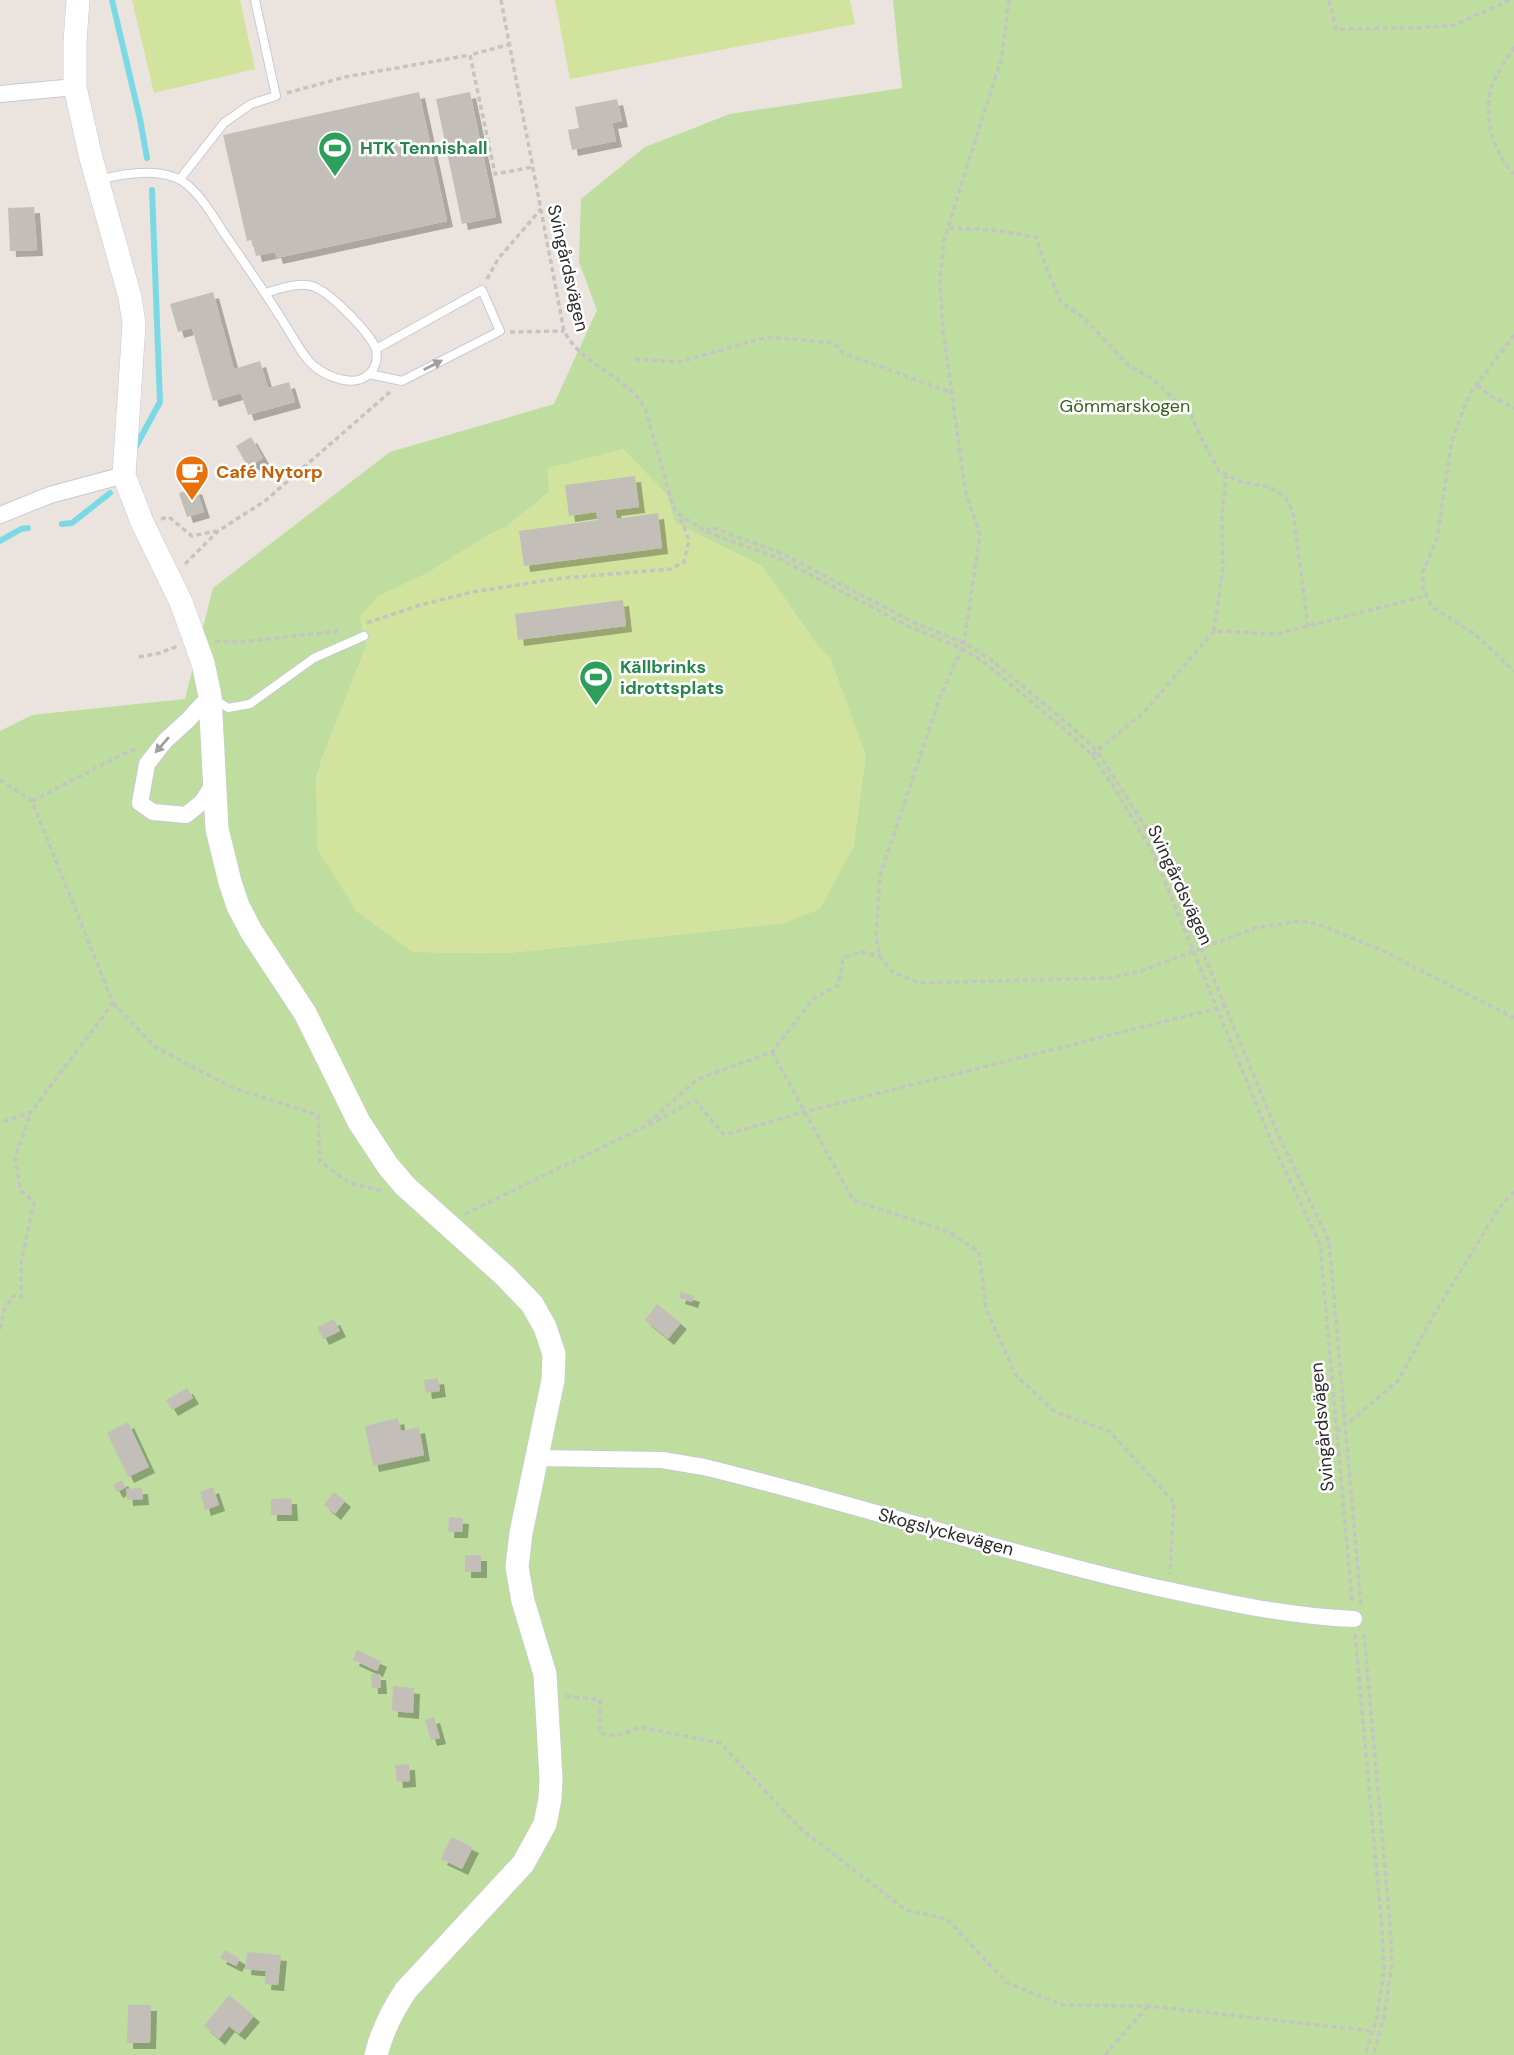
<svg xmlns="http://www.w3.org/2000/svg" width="1514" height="2055" font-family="'DM Sans',sans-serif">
<defs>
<filter id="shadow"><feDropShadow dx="6" dy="6" stdDeviation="0" flood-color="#0004"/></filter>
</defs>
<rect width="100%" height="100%" fill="#ebe3de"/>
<!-- green -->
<path fill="#bedd9f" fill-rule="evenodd" d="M 893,0 L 1514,0 L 1514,2055 L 0,2055 L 0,731 L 32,715 L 185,699 L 213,588 L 390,452 L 554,404 L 597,310 L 579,262 L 581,199 L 645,147 L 730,114 L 902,88 ZM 623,449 L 667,495 L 675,523 L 762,566 L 820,649 L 831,659 L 785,923 L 508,953 L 413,952 L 316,779 L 322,759 L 366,646 L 360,616 L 488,535 L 506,527 L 549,492 Z"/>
<!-- pitch -->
<path fill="#d1e39c" d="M 132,0 L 240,0 L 255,69 L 154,93 Z
M 555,0 L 850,0 L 855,24 L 570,79 Z
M 623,449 L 667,495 L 675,523 L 762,566 L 820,649 L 831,659 L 866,755 L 854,846 L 820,909 L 785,923 L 508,953 L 413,952 L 357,912 L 317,849 L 316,780 L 322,759 L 366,646 L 360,616 L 378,596 L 433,570 L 488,535 L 506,527 L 549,492 L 547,468 Z"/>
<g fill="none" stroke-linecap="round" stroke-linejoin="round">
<!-- stream -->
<path stroke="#7ad9e4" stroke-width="6" d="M 112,0 L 140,119 L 147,158
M 135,448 L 160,402 L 152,190
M 62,524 L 72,523 L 110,493
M 0,541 L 21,529 L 28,528"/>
</g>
<!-- building -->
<path fill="#c4beb9" filter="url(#shadow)" d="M 419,92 L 447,221 L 277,258 L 275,252 L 256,256 L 252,240 L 247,241 L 223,135 Z
M 470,92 L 496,217 L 462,224 L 436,99 Z
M 617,99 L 622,121 L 612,123 L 616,141 L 572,150 L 568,130 L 579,128 L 575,107 Z
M 34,207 L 37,250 L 10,251 L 8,208 Z
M 213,292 L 234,369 L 260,361 L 268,388 L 289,382 L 295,402 L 248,415 L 241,393 L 213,401 L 192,328 L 178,332 L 170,304 Z
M 251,437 L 263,458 L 248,467 L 236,446 Z
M 635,476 L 639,507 L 615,510 L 617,519 L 658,513 L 662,548 L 524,566 L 519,531 L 598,520 L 596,512 L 569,516 L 565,485 Z
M 196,488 L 204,512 L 187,517 L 179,493 Z
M 623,600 L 626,626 L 518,640 L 515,614 Z
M 681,1292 L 694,1296 L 692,1302 L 679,1298 Z
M 657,1304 L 681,1323 L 668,1339 L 645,1320 Z
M 334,1319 L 340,1331 L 323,1339 L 317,1327 Z
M 438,1378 L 440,1391 L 426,1393 L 424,1380 Z
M 187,1388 L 193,1398 L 172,1410 L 166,1400 Z
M 398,1418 L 401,1431 L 419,1427 L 424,1455 L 373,1466 L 365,1426 Z
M 128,1422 L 149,1467 L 128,1477 L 107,1433 Z
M 122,1480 L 126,1487 L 117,1492 L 113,1485 Z
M 213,1487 L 219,1505 L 205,1510 L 200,1492 Z
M 142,1488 L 143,1499 L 127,1500 L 126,1489 Z
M 334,1492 L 345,1501 L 335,1514 L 324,1505 Z
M 291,1498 L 292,1515 L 271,1515 L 271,1499 Z
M 449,1517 L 463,1518 L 462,1532 L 448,1532 Z
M 465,1555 L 481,1555 L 481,1572 L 465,1572 Z
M 357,1650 L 381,1661 L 377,1671 L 353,1660 Z
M 371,1674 L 380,1674 L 381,1688 L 372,1688 Z
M 393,1686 L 414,1688 L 413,1713 L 392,1711 Z
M 434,1717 L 440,1738 L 431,1740 L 425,1720 Z
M 409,1764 L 410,1781 L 397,1782 L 395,1765 Z
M 451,1837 L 473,1847 L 462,1869 L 441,1859 Z
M 225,1950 L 240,1959 L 236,1966 L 220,1958 Z
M 247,1952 L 281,1955 L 278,1985 L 265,1984 L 266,1971 L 245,1969 Z
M 229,1995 L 254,2016 L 239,2034 L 229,2026 L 219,2039 L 204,2026 Z
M 128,2005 L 151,2005 L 150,2043 L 127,2043 Z"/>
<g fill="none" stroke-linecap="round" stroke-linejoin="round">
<!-- lane casing -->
<g stroke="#c6cad3" stroke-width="10">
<path id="lane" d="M 180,179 L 224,123 L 251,104 L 276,96 L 255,0
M 98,180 C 121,174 160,167 182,181 C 199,192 211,213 222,230 C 243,261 265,292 284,323 C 294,338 302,356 315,367 C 328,377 355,388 369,374 C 376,368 378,358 376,349 C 370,333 329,291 312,286 C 297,282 280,289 265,293
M 369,374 L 402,381 L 500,331 L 482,290 L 376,349
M 213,698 L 228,708 L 250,704 L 314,658 L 364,636"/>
</g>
<!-- street casing -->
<g stroke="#c6cad3" stroke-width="18">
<path id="street" d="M 0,94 L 75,87
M 0,515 L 50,495 L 124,475
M 210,696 L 188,720 L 165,741 L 147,764 L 140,803 L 153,812 L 186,815 L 202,802 L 214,783
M 537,1458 L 662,1460 L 704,1467 C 852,1503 997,1551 1145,1585 C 1214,1600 1283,1616 1354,1619"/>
</g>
<!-- secondary casing -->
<g stroke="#c6cad3" stroke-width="24">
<path id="secondary" d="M 78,0 L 75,42 L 75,87 L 91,158 L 130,297 L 134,324 L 124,475 L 142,522 L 181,602 L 203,663 L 210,696 L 217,829 L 230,882 L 238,906 L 251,931 L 305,1013 L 359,1122 L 388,1166 L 405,1186 L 504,1275 L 532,1304 L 545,1327 L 554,1354 L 553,1380 L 521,1533 L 517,1567 L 523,1601 L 545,1674 L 551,1778 L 550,1799 L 545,1824 L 523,1864 L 406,1990 C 392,2011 382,2031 376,2055"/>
</g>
<!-- path -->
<path stroke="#c4c4c4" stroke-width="3.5" stroke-dasharray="5 3.5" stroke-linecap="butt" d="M 501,0 L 564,331 C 582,366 626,375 645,408 L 673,506 L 678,514 L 707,532 L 780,559 L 910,627 L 963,649 L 985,663 L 1063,728 L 1092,755 L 1112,784 L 1153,853 L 1273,1145 L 1320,1244 L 1352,1602
M 1009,0 L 1002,56 L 944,240 L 940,281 L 943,331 L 966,494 L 980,535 L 964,643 L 940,697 L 880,875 L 876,937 L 880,956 L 891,971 L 919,983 L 1110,978 L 1141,971 L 1255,928 L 1299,921 L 1318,924 L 1381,950 L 1514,1018
M 1329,0 L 1336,29 L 1418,28 L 1454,25 L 1510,0
M 511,44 L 470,55 L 495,174 L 533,167
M 1514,47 C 1507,59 1497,73 1492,86 C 1482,115 1493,152 1514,174
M 287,93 L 345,77 L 470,55
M 949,228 L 994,230 L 1036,237 L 1046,267 L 1061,302 L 1084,318 L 1129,366 L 1153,379 L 1175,400 L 1187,405 L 1200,435 L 1219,471 L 1241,482 L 1270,487 L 1286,498 L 1293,512 L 1308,626
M 487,279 L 498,259 L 541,209
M 510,332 L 564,331
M 1514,335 L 1469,395 L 1452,441 L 1437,538 L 1423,572 L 1423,588 L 1432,607 L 1475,634 L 1514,671
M 635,359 L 679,362 L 767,337 L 834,343 L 843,353 L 952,393
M 1477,385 L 1489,395 L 1514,408
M 161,519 L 169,517 L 192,536 L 216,531
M 707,532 L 711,527 L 781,553 L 913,622 L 964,643 L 990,659 L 1066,722 L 1097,751 L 1161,851 L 1280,1139 L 1329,1241 L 1361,1605
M 185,564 L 218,531 L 265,501 L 390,392
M 367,623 L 417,606 L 472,592 L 563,578 L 671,569 L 684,562 L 689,540 L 679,515
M 1214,631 L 1223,567 L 1222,517 L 1226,474
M 215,641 L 241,642 L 339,631
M 139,657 L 160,653 L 178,646
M 1092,755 L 1144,712 L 1214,631 L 1276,634 L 1426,596
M 0,780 L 32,801 L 113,1003 L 31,1112 L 0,1123
M 32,801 L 131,750 L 138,750
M 113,1003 L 155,1047 L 233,1088 L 318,1115 L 320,1161 L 349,1183 L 382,1191
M 772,1052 L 853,1200 L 949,1232 L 979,1252 L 986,1309 L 1016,1375 L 1055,1412 L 1109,1431 L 1174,1502 L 1170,1574
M 649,1125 L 695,1100 L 724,1135 L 804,1112 L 1226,1006
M 465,1214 L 644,1127 L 698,1079 L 772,1052 L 814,998 L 839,985 L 843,958 L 861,952 L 880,956
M 0,1329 L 4,1311 L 13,1296 L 21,1297 L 21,1264 L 34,1202 L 21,1191 L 15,1158 L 31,1112
M 1337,1432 L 1398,1381 L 1432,1318 L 1499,1208 L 1514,1192
M 1355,1634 L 1382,1929 L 1384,1969 L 1377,2017 L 1365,2055
M 1364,1634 L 1390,1924 L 1392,1965 L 1384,2018 L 1373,2055
M 566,1696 L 600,1700 L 600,1733 L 616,1736 L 640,1727 L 720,1743 L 801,1829 L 906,1910 L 947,1919 L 1007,1983 L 1063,2005 L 1148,2006 L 1373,2031
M 1105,2055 L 1148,2006"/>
<!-- lane -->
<use href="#lane" stroke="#fff" stroke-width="8"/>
<!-- street -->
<use href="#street" stroke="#fff" stroke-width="16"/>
<!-- secondary -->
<use href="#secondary" stroke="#fff" stroke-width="23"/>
</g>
<!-- one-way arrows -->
<defs><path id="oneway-solid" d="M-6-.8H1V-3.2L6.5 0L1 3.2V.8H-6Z" transform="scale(1.75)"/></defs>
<g fill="#a0a0a0">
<use href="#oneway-solid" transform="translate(433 365) rotate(-27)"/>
<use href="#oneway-solid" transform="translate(162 745) rotate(131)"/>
</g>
<!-- icons -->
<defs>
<g id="stadium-pin" transform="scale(1.75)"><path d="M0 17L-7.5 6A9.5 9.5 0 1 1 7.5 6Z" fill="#2e9e5b" stroke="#fff"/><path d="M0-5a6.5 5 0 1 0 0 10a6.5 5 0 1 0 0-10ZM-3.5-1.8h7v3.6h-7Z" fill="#fff"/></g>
<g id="cafe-pin" transform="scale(1.75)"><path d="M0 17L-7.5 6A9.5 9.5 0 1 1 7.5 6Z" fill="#e8710a" stroke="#fff"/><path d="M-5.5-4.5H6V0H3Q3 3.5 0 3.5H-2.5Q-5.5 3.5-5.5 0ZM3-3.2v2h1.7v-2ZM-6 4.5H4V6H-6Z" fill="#fff"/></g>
</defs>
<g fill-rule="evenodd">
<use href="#stadium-pin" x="335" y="148"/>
<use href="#cafe-pin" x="192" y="472"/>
<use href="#stadium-pin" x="596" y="677"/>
</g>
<g text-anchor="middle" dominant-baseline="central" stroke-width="5" stroke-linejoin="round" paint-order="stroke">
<!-- leisure labels -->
<g font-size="18" font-weight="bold" fill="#27864d" stroke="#fff" text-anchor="start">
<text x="360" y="148">HTK Tennishall</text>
<text x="620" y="667">Källbrinks<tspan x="620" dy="21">idrottsplats</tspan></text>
</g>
<!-- street labels -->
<g font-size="18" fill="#2b2b2b" stroke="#fff">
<text transform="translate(568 268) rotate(77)">Svingårdsvägen</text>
<text transform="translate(1180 885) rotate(65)">Svingårdsvägen</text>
<text transform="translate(1322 1427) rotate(-95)">Svingårdsvägen</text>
<text transform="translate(946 1532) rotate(15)">Skogslyckevägen</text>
</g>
<!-- park labels -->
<g font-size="18" fill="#396221" stroke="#fff">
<text x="1125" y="406">Gömmarskogen</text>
</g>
<!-- food labels -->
<g font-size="18" font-weight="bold" fill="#c56008" stroke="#fff" text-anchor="start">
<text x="216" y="472">Café Nytorp</text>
</g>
</g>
</svg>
